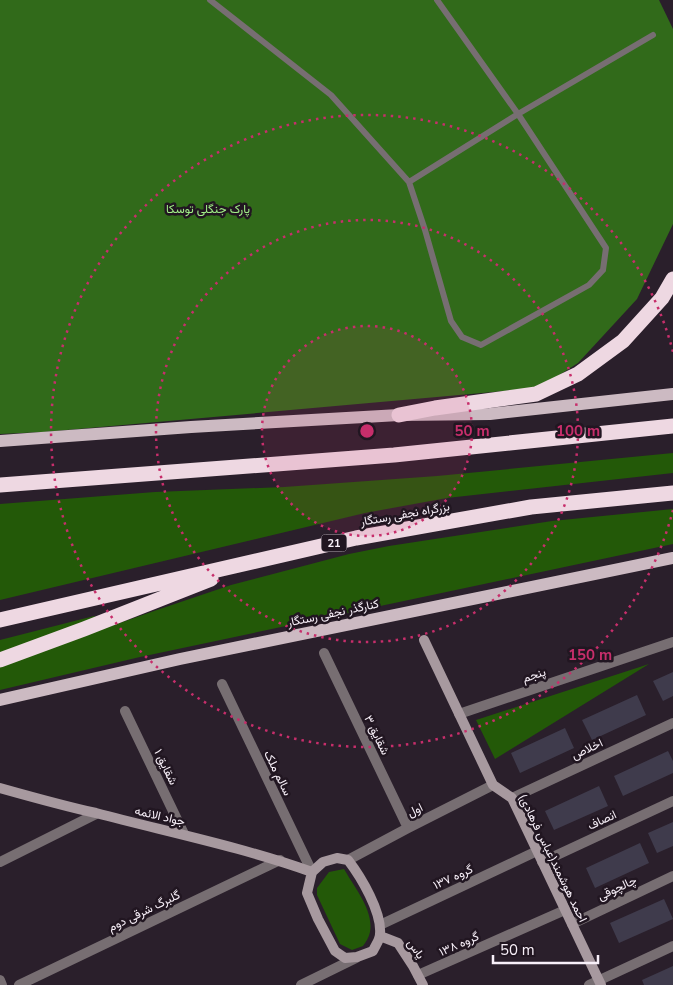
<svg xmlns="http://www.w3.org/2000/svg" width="673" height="985" font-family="'Nunito Sans',Vazirmatn,sans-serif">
<rect width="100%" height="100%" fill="#2a1f2b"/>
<!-- green -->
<path fill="#235908" d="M 673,453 L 673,473 L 447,498 L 365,513 L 0,600 L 0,504 L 155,492 L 284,487 L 437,476 Z
M 673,509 L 673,544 L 140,657 L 0,690 L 0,665 L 154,611 L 231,585 L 349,554 L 389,546 L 552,521 Z
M 94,616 L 96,617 L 0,655 L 0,640 Z
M 649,664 L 495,759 L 476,720 Z
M 344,869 C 354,887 374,910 370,932 C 369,937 366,942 363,946 L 352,950 L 340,944 L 317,895 L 317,888 L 329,872 Z"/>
<!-- forest -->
<path fill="#316a1a" d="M 0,0 L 659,0 L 673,29 L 673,224 L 637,299 L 578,363 L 539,388 L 44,432 L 0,434 Z"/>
<!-- building -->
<path fill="#3f3b4c" d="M 673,672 L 673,696 L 663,701 L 653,681 Z
M 637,695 L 646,715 L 592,740 L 582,720 Z
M 565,728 L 574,748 L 520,773 L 511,753 Z
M 668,751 L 673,761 L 673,773 L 623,796 L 614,776 Z
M 599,786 L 608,806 L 554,830 L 545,811 Z
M 673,822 L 673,846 L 657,853 L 648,833 Z
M 640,843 L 649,863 L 595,888 L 586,868 Z
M 664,899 L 673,919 L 619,943 L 610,923 Z
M 673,966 L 673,985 L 644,985 L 642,980 Z"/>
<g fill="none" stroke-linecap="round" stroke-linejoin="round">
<!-- lane -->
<path stroke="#776e72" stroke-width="6" d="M 210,0 L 331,95 L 409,182 L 425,230 L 451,321 L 462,337 L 481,345 L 589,285 L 603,270 L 606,248 L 518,114 L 653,35
M 409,182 L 518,114 L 437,0"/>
<!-- street -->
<path stroke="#776e72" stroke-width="10" d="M 324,653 L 408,828
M 222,684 L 312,872
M 125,711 L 184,834
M 459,714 L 673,642
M 512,798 L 673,723
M 348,860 L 408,828 L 493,785
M 0,862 L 96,814
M 542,862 L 673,801
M 572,924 L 673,876
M 380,925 L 537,851
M 418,975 L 565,910
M 0,980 L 2,985
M 19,985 L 280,860
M 301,985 L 356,958
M 589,985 L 673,946"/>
<!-- secondary -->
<path stroke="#a7999f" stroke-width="10" d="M 424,640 L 493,785 L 512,798 L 601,985
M 0,788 C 32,797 64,806 96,813 C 168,832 242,847 312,872
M 337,858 L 348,860 C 361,877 382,912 380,934 C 380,940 375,946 373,951 L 357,957 L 345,958 L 335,951 L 318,919 L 307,893 L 312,872 L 323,862 Z
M 380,936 L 398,943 L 413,966 L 423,985"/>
<!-- primary -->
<path stroke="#ccbac2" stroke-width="12" d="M 0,441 L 191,427 L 399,415 L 490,414 L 673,394
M 0,700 L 180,659 L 673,558"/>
<!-- highway -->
<path stroke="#eed8e2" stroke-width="15" d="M 399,415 L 435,408 L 536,394 L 578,374 L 623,341 L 662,298 L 673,279
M 0,485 L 394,455 L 673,426
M 0,620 L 356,538 L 531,507 L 673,493
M 0,660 L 84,629 L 211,579"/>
</g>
<!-- distance rings -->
<circle cx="367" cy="431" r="105" fill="#c72e6b" fill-opacity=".12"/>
<g fill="none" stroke="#c72e6b" stroke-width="2.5" stroke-dasharray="2.5 5">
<circle cx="367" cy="431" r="105"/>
<circle cx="367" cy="431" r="211"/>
<path d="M673 510A316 316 0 1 1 673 352"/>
</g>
<g text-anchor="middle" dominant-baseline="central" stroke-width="5" stroke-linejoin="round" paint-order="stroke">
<!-- shield labels -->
<rect fill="#211621" stroke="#b8afb8" stroke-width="1" x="321.5" y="534.5" width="25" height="17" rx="4"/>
<g font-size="11" font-weight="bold" fill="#f8f0f9">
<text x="334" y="543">21</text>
</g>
<!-- park labels -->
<g font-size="12" fill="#a2f088" stroke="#211621">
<text x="208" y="209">پارک جنگلی توسکا</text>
</g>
<!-- street labels -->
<g font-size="12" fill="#f8f0f9" stroke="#211621">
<text transform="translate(405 514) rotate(-10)">بزرگراه نجفی رستگار</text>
<text transform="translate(333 613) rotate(-12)">کنارگذر نجفی رستگار</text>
<text transform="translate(534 675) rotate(-18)">پنجم</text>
<text transform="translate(377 735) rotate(64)">شقایق ۳</text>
<text transform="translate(587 749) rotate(-25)">اخلاص</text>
<text transform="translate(166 767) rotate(64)">شقایق ۱</text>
<text transform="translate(278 773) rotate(64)">سالم ملک</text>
<text transform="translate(415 810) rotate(-26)">اول</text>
<text transform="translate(160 816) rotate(13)">جواد الائمه</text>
<text transform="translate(602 820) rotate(-25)">انصاف</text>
<text transform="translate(553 858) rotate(64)">احمد هوشمند(عباس فرهادی)</text>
<text transform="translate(453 877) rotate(-25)">گروه ۱۳۷</text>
<text transform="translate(617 888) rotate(-25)">چالچوقی</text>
<text transform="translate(144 911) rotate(-26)">گلبرگ شرقی دوم</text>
<text transform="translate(459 944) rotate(-24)">گروه ۱۳۸</text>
<text transform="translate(416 949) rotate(55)">یاس</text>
</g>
</g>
<circle cx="367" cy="431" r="8" fill="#c72e6b" stroke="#211621" stroke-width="2.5"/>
<g font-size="15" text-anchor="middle" font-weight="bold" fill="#c72e6b" stroke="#211621" stroke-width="5" stroke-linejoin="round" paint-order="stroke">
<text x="472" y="436">50 m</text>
<text x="578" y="436">100 m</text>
<text x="590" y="660">150 m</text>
</g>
<!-- scale -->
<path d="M493 955v8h105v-8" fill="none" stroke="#f8f0f9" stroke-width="2.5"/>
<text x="500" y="955" font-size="15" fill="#f8f0f9" stroke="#211621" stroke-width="4" paint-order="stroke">50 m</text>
</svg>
